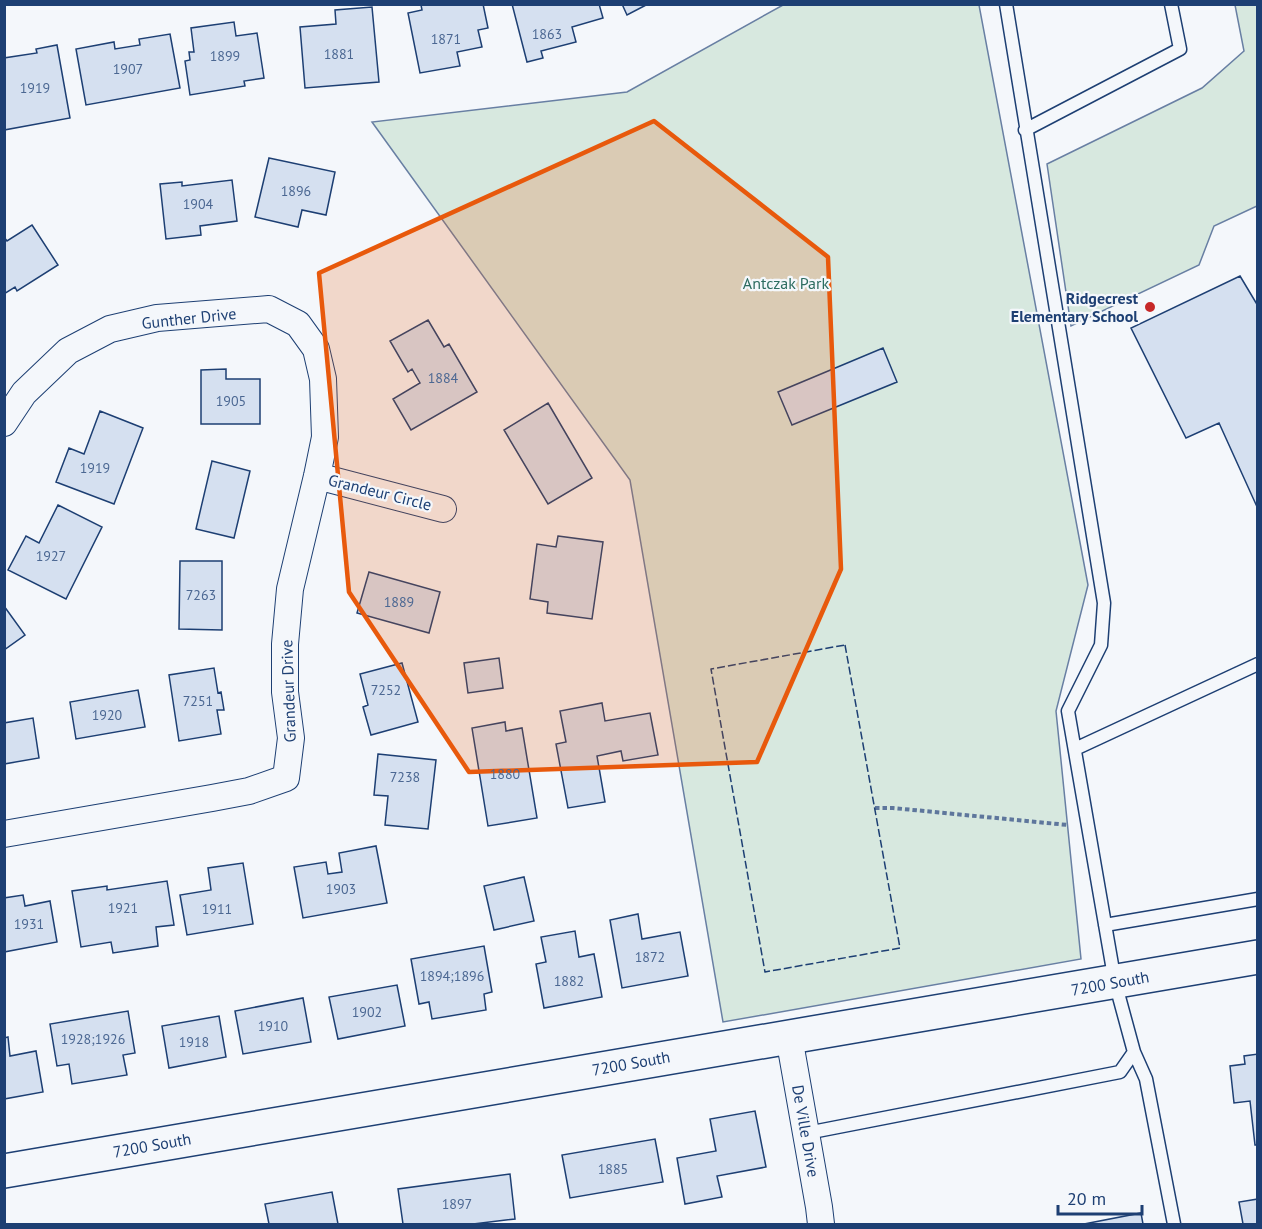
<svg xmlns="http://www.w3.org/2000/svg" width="1262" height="1229" font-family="'PT Sans',sans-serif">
<rect width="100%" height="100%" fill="#f4f7fb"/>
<!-- green -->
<path fill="#d7e8df" stroke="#687fa3" stroke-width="1.5" d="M 783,5 L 979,5 L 1088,585 L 1056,711 L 1081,959 L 723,1022 L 630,480 L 372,122 L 627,92 Z
M 1235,5 L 1257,5 L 1257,206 L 1214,226 L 1199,265 L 1071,326 L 1047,164 L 1202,88 L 1244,51 Z"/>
<!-- building -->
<path fill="#d5e0f0" stroke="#1d3f73" stroke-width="1.5" d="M 425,4 L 483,4 L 488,28 L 478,30 L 482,47 L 457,52 L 460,66 L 420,73 L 408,13 L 422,10 L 421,5 Z
M 512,4 L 599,4 L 603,18 L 572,27 L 576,42 L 541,51 L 543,58 L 527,62 Z
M 622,4 L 648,4 L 627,15 Z
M 372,7 L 379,82 L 305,88 L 300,27 L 336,24 L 335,10 Z
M 234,22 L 236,36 L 257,33 L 264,78 L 244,81 L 245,86 L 190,95 L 185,61 L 190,60 L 189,52 L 194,52 L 191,28 Z
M 170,34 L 180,88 L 86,105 L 76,49 L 114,42 L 115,49 L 140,45 L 139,39 Z
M 57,45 L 70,118 L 4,130 L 4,58 L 37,53 L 36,49 Z
M 269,158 L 335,172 L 326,215 L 302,210 L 298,227 L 255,217 Z
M 232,180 L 237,221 L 200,226 L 201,235 L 166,239 L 160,184 L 182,182 L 182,186 Z
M 32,225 L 58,265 L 17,291 L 15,287 L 4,294 L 4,237 L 7,241 Z
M 1240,276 L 1258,306 L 1258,509 L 1219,423 L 1186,438 L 1131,328 Z
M 428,320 L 444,347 L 449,344 L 477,392 L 411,430 L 393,399 L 420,383 L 412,369 L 408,372 L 390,341 Z
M 883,348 L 897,382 L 792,425 L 778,392 Z
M 226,369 L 226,379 L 260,379 L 260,424 L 201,424 L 201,370 Z
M 548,403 L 592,478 L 548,504 L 504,430 Z
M 100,411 L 143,428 L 114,504 L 56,482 L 69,448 L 84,454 Z
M 212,461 L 250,471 L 234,538 L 196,529 Z
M 58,505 L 102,527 L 66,599 L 8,570 L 26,536 L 39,543 Z
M 558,536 L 603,542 L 592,619 L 547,613 L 548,602 L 530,599 L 537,544 L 556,547 Z
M 180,561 L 222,561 L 222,630 L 179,629 Z
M 369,572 L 440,592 L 429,633 L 357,613 Z
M 4,606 L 25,635 L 4,650 Z
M 499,658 L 503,688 L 468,693 L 464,663 Z
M 402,663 L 418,722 L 371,735 L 363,707 L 368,705 L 360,674 Z
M 214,668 L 218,693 L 221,692 L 224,710 L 217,710 L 221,734 L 179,741 L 169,675 Z
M 138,690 L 145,727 L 76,739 L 70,702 Z
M 602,703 L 605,721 L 650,713 L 658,755 L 623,761 L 621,751 L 597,756 L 605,802 L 568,808 L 556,744 L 566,742 L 560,711 Z
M 33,718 L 39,758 L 4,764 L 4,723 Z
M 505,722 L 506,731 L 522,728 L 537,818 L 488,826 L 472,728 Z
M 378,754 L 436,760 L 428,829 L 385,825 L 388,796 L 374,795 Z
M 376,846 L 387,903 L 303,918 L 294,867 L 326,862 L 328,874 L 342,872 L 339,853 Z
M 243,863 L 253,924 L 187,935 L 180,895 L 211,890 L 208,868 Z
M 524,877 L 534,921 L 494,930 L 484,886 Z
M 167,881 L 174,925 L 156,927 L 158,946 L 113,953 L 111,942 L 81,947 L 72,891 L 107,886 L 107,890 Z
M 23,895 L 25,906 L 50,901 L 57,942 L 4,952 L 4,898 Z
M 638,914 L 642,939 L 680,932 L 688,976 L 622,988 L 610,920 Z
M 575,931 L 579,957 L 594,954 L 602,997 L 544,1008 L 536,964 L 546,962 L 541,937 Z
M 484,946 L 492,992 L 484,994 L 486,1010 L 432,1019 L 429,1002 L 419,1004 L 411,959 Z
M 397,985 L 405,1026 L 338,1039 L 329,997 Z
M 303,998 L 311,1042 L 243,1054 L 235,1011 Z
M 128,1011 L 135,1053 L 123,1055 L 127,1075 L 72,1084 L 69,1064 L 57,1066 L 50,1024 Z
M 219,1016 L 226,1057 L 169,1068 L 162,1026 Z
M 8,1037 L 10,1056 L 36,1051 L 43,1092 L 4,1099 L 4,1038 Z
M 1258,1054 L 1258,1145 L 1255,1145 L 1250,1101 L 1234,1103 L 1230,1066 L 1245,1064 L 1244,1056 Z
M 755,1111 L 766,1167 L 717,1176 L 722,1197 L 685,1204 L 677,1158 L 716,1151 L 710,1119 Z
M 655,1139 L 663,1182 L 570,1198 L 562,1155 Z
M 510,1174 L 515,1219 L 473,1224 L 403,1224 L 398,1189 Z
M 332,1192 L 338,1224 L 269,1224 L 265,1204 Z
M 1258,1199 L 1258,1224 L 1243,1224 L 1239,1202 Z
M 1141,1213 L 1143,1224 L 1084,1224 Z"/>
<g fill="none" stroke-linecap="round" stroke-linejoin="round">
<!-- lane casing -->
<g stroke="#1d3f73" stroke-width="15">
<path id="lane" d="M 1006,4 L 1104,603 L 1101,645 L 1068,711 L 1115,982 L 1134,1052 L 1146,1079 L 1174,1224
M 1025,130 L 1180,49 L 1171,4
M 1075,749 L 1258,664
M 1105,925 L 1258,899
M 807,1133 L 1120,1072 L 1134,1052"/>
</g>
<!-- street casing -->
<g stroke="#1d3f73" stroke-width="28">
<path id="street" d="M 4,423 L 24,393 L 68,351 L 110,329 L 157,318 L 269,309 L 298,324 L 316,349 L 323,379 L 325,437 L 317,476 L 290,589 L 285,644 L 285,692 L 291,738 L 286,778 L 249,791 L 212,798 L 4,834
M 317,476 L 443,509
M 789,1037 L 819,1207 L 821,1224"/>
</g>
<!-- secondary casing -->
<g stroke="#1d3f73" stroke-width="36">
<path id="secondary" d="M 4,1171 L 1258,957"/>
</g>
<!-- path -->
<path stroke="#5e769c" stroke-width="4" stroke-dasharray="4.5 3" stroke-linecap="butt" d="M 875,808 L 893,808 L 1068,825"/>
<!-- lane -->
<use href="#lane" stroke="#f4f7fb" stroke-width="12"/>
<!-- street -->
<use href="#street" stroke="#f4f7fb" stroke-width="26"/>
<!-- secondary -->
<use href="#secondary" stroke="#f4f7fb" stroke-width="33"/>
<!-- fence -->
<path stroke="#1d3f73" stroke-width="1.5" stroke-dasharray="8 3" stroke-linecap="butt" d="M 845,645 L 900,948 L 765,972 L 711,669 Z"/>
</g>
<!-- marked area -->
<path fill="#e8590c" fill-opacity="0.2" stroke="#e8590c" stroke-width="4.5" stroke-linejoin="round" d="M 654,121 L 828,257 L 841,569 L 757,762 L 469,772 L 349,592 L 319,273 Z"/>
<!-- markers -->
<circle fill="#c62828" stroke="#f4f7fb" stroke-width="2" cx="1150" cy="307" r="6"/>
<g text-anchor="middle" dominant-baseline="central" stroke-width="4.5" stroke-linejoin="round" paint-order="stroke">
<!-- number labels -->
<g font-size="14" fill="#4b6792">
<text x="547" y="34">1863</text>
<text x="446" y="39">1871</text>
<text x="339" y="54">1881</text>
<text x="225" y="56">1899</text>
<text x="128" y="69">1907</text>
<text x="35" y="88">1919</text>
<text x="296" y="191">1896</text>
<text x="198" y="204">1904</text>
<text x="443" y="378">1884</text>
<text x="231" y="401">1905</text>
<text x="95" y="468">1919</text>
<text x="51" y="556">1927</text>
<text x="201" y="595">7263</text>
<text x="399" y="602">1889</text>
<text x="386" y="690">7252</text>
<text x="198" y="701">7251</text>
<text x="107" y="715">1920</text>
<text x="505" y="774">1880</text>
<text x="405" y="777">7238</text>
<text x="341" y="889">1903</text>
<text x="123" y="908">1921</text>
<text x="217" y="909">1911</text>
<text x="29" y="924">1931</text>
<text x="650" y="957">1872</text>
<text x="452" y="976">1894;1896</text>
<text x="569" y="981">1882</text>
<text x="367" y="1012">1902</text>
<text x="273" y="1026">1910</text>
<text x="93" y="1039">1928;1926</text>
<text x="194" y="1042">1918</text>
<text x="613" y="1169">1885</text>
<text x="457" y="1204">1897</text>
</g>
<!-- park labels -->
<g font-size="16" fill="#2c6c60" stroke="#f4f7fb">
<text x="786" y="283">Antczak Park</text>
</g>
<!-- poi labels -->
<g font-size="16" font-weight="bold" fill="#1d3f73" stroke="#f4f7fb" text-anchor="end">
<text x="1138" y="298">Ridgecrest<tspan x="1138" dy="18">Elementary School</tspan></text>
</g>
<!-- street labels -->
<g font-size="16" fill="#1d3f73" stroke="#f4f7fb">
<text transform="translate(189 318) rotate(-6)">Gunther Drive</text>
<text transform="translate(380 492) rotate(14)">Grandeur Circle</text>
<text transform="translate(288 691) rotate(-92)">Grandeur Drive</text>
<text transform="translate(1110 983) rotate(-10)">7200 South</text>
<text transform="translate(631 1063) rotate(-10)">7200 South</text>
<text transform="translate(806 1131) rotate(80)">De Ville Drive</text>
<text transform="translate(152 1145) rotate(-10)">7200 South</text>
</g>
</g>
<!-- border -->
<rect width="1262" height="1229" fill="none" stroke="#1d3f73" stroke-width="12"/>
<!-- scale -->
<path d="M1058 1205v9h84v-9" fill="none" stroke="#1d3f73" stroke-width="3"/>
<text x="1067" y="1205" font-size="18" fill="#1d3f73" stroke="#f4f7fb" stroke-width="4.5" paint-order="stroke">20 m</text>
</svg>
